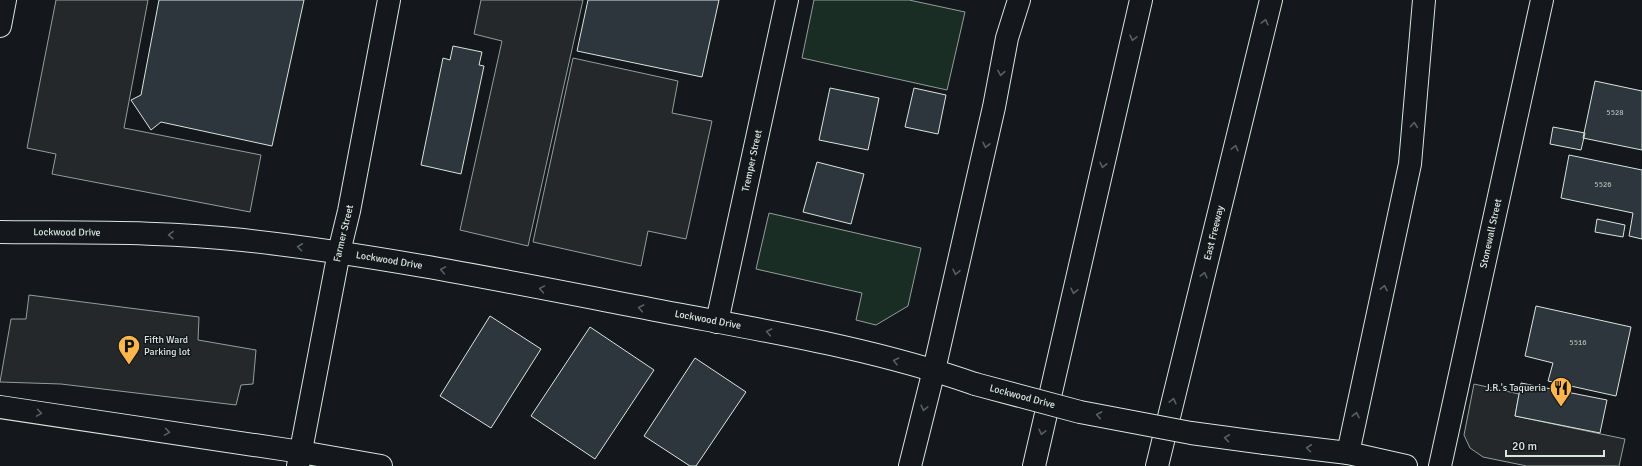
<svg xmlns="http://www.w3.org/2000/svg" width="1642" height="466" font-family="Signika,sans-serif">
<rect width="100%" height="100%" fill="#14181c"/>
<!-- green -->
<path fill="#1a2d24" stroke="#939e99" d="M 814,0 L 909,0 L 965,12 L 947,90 L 802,58 Z
M 769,213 L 921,248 L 908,306 L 876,325 L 856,320 L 862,293 L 756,269 Z"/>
<!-- parking -->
<path fill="#24282b" stroke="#939e99" d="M 56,0 L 148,0 L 124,128 L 261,155 L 250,212 L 52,174 L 56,154 L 27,148 Z
M 481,0 L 583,0 L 528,246 L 460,230 L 502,41 L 474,34 Z
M 573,58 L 678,81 L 672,113 L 712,121 L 686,239 L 648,231 L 641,266 L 533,242 Z
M 29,295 L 199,317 L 198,340 L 256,350 L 253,384 L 241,385 L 236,405 L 61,384 L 0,382 L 11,319 L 26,319 Z
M 1474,384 L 1519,394 L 1515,416 L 1625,439 L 1619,466 L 1527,466 L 1483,457 L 1470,448 L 1464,435 Z"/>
<!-- building -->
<path fill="#2c363c" stroke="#d8e6dc" d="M 159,0 L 304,0 L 272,146 L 161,122 L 151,130 L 131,100 L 141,95 Z
M 588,0 L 719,0 L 702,77 L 577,51 Z
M 453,46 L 482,52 L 479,65 L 484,66 L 461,174 L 421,165 L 443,58 L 450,60 Z
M 1595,81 L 1642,91 L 1642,150 L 1583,138 Z
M 830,88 L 879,98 L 868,150 L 819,140 Z
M 914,88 L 946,95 L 938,134 L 905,127 Z
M 1553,127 L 1585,133 L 1581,150 L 1550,144 Z
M 1569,155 L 1642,170 L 1642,239 L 1629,236 L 1633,213 L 1561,198 Z
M 817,162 L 864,174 L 851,224 L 803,212 Z
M 1597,219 L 1625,225 L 1623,237 L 1595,232 Z
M 1536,306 L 1631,327 L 1616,396 L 1548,381 L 1553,363 L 1525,356 Z
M 490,316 L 541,349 L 491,428 L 440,396 Z
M 590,327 L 654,370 L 595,459 L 531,416 Z
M 695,358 L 746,392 L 696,466 L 690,466 L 644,436 Z
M 1521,383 L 1607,400 L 1600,433 L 1515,416 Z"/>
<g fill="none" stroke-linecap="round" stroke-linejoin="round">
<!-- minor casing -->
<g stroke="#d8e6dc" stroke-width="24">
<g id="minor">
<path d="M 0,26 L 5,0"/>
<path id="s1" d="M 717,322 L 787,0"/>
<path id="s2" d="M 298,466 L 339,252 L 349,211 L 389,0"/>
<path id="s3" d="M 1440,466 L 1542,0"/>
</g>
</g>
<!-- major casing -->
<g stroke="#d8e6dc" stroke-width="24">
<g id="major">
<path id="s4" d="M 0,232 C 81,233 163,231 243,240 C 380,255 515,283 650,309 C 759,330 870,347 975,384"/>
<path d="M 0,407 L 301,452 L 381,466"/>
<path d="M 1265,443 L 1348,453 L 1406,466"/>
<path d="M 910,466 L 934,370"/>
</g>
</g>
<!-- highway casing -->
<g stroke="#d8e6dc" stroke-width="24">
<g id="highway">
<path d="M 934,370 L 994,107 L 1007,38 L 1019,0"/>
<path d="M 1348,453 L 1410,164 L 1424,0"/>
<path d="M 1034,466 L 1141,0"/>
<path id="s5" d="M 1157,466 L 1271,0"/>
</g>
</g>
<!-- minor -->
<use href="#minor" stroke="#14181c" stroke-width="22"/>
<!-- major -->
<use href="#major" stroke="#14181c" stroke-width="22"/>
<!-- highway -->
<use href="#highway" stroke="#14181c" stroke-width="22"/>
<!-- major-bridge casing -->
<g stroke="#d8e6dc" stroke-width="24" stroke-linecap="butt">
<g id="major-bridge">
<path id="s6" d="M 975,384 L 1080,412 L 1191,433 L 1265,443"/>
</g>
</g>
<!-- major-bridge -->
<use href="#major-bridge" stroke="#14181c" stroke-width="22"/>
</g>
<!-- one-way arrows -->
<defs><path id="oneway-chevron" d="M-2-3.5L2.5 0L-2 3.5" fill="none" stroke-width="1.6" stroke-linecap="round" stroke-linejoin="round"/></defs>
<g stroke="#59605f">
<use href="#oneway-chevron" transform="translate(1265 22) rotate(-76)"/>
<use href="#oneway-chevron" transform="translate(1133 38) rotate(103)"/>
<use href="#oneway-chevron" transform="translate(1001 73) rotate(100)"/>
<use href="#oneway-chevron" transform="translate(1414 125) rotate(-85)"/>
<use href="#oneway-chevron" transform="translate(986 145) rotate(103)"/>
<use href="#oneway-chevron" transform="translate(1235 148) rotate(-76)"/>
<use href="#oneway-chevron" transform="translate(1103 165) rotate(103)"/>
<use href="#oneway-chevron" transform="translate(171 235) rotate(-179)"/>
<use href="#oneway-chevron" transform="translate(300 247) rotate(-173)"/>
<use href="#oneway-chevron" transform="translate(443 270) rotate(-170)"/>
<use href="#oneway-chevron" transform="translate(956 272) rotate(103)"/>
<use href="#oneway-chevron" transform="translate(1204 275) rotate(-76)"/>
<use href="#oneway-chevron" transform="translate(1384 288) rotate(-78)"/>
<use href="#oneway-chevron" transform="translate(542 289) rotate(-170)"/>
<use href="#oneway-chevron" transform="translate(1074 291) rotate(103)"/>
<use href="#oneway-chevron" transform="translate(641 308) rotate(-169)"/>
<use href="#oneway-chevron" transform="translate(769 332) rotate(-169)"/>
<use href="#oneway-chevron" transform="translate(896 361) rotate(-166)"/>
<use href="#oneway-chevron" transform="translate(1173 401) rotate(-76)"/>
<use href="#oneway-chevron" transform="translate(924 408) rotate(104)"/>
<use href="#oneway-chevron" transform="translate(39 413) rotate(9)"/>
<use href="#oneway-chevron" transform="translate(1099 415) rotate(-169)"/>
<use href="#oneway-chevron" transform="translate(1356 415) rotate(-78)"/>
<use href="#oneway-chevron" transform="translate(167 432) rotate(9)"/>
<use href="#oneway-chevron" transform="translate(1042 432) rotate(103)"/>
<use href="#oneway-chevron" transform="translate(1227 438) rotate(-172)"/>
<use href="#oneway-chevron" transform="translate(1309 448) rotate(-173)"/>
</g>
<!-- icons -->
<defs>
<g id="parking-pin" transform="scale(1.15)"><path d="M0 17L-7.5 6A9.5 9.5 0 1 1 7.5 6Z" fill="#ffb74d" stroke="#14181c"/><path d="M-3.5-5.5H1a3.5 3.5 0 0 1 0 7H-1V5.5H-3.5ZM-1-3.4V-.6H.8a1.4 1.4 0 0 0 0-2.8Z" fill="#111"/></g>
<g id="restaurant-pin" transform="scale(1.15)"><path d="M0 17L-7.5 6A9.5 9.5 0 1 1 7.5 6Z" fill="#ffb74d" stroke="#14181c"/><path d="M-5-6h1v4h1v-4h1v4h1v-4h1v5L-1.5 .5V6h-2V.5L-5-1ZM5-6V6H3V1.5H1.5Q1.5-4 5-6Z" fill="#111"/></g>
</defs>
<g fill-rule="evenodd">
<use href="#parking-pin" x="129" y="346"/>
<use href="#restaurant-pin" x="1561" y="388"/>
</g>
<g text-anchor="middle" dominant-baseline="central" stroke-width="3" stroke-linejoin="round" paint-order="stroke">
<!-- number labels -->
<g font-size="8" fill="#adbab4">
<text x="1615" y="112">5528</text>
<text x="1603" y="184">5526</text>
<text x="1578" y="342">5516</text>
</g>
<!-- street labels -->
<g font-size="10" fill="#d8e6dc" stroke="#14181c">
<text stroke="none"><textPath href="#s1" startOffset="165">Tremper Street</textPath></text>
<text stroke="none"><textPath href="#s4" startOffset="67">Lockwood Drive</textPath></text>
<text stroke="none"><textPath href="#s2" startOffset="237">Farmer Street</textPath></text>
<text stroke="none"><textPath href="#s5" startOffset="240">East Freeway</textPath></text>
<text stroke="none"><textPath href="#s3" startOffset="238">Stonewall Street</textPath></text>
<text stroke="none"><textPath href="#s4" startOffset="391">Lockwood Drive</textPath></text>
<text stroke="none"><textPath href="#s4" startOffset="715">Lockwood Drive</textPath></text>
<text stroke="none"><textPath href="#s6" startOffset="49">Lockwood Drive</textPath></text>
</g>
<!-- poi labels -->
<g font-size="10" fill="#d8e6dc" stroke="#14181c" text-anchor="start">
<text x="144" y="340">Fifth Ward<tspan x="144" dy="12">Parking lot</tspan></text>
<text x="1546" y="388" text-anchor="end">J.R.'s Taqueria</text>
</g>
</g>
<!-- scale -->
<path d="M1506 450v6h98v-6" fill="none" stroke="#d8e6dc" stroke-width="2"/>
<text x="1512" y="450" font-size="12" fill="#d8e6dc" stroke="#14181c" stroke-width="3" paint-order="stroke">20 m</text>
</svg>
